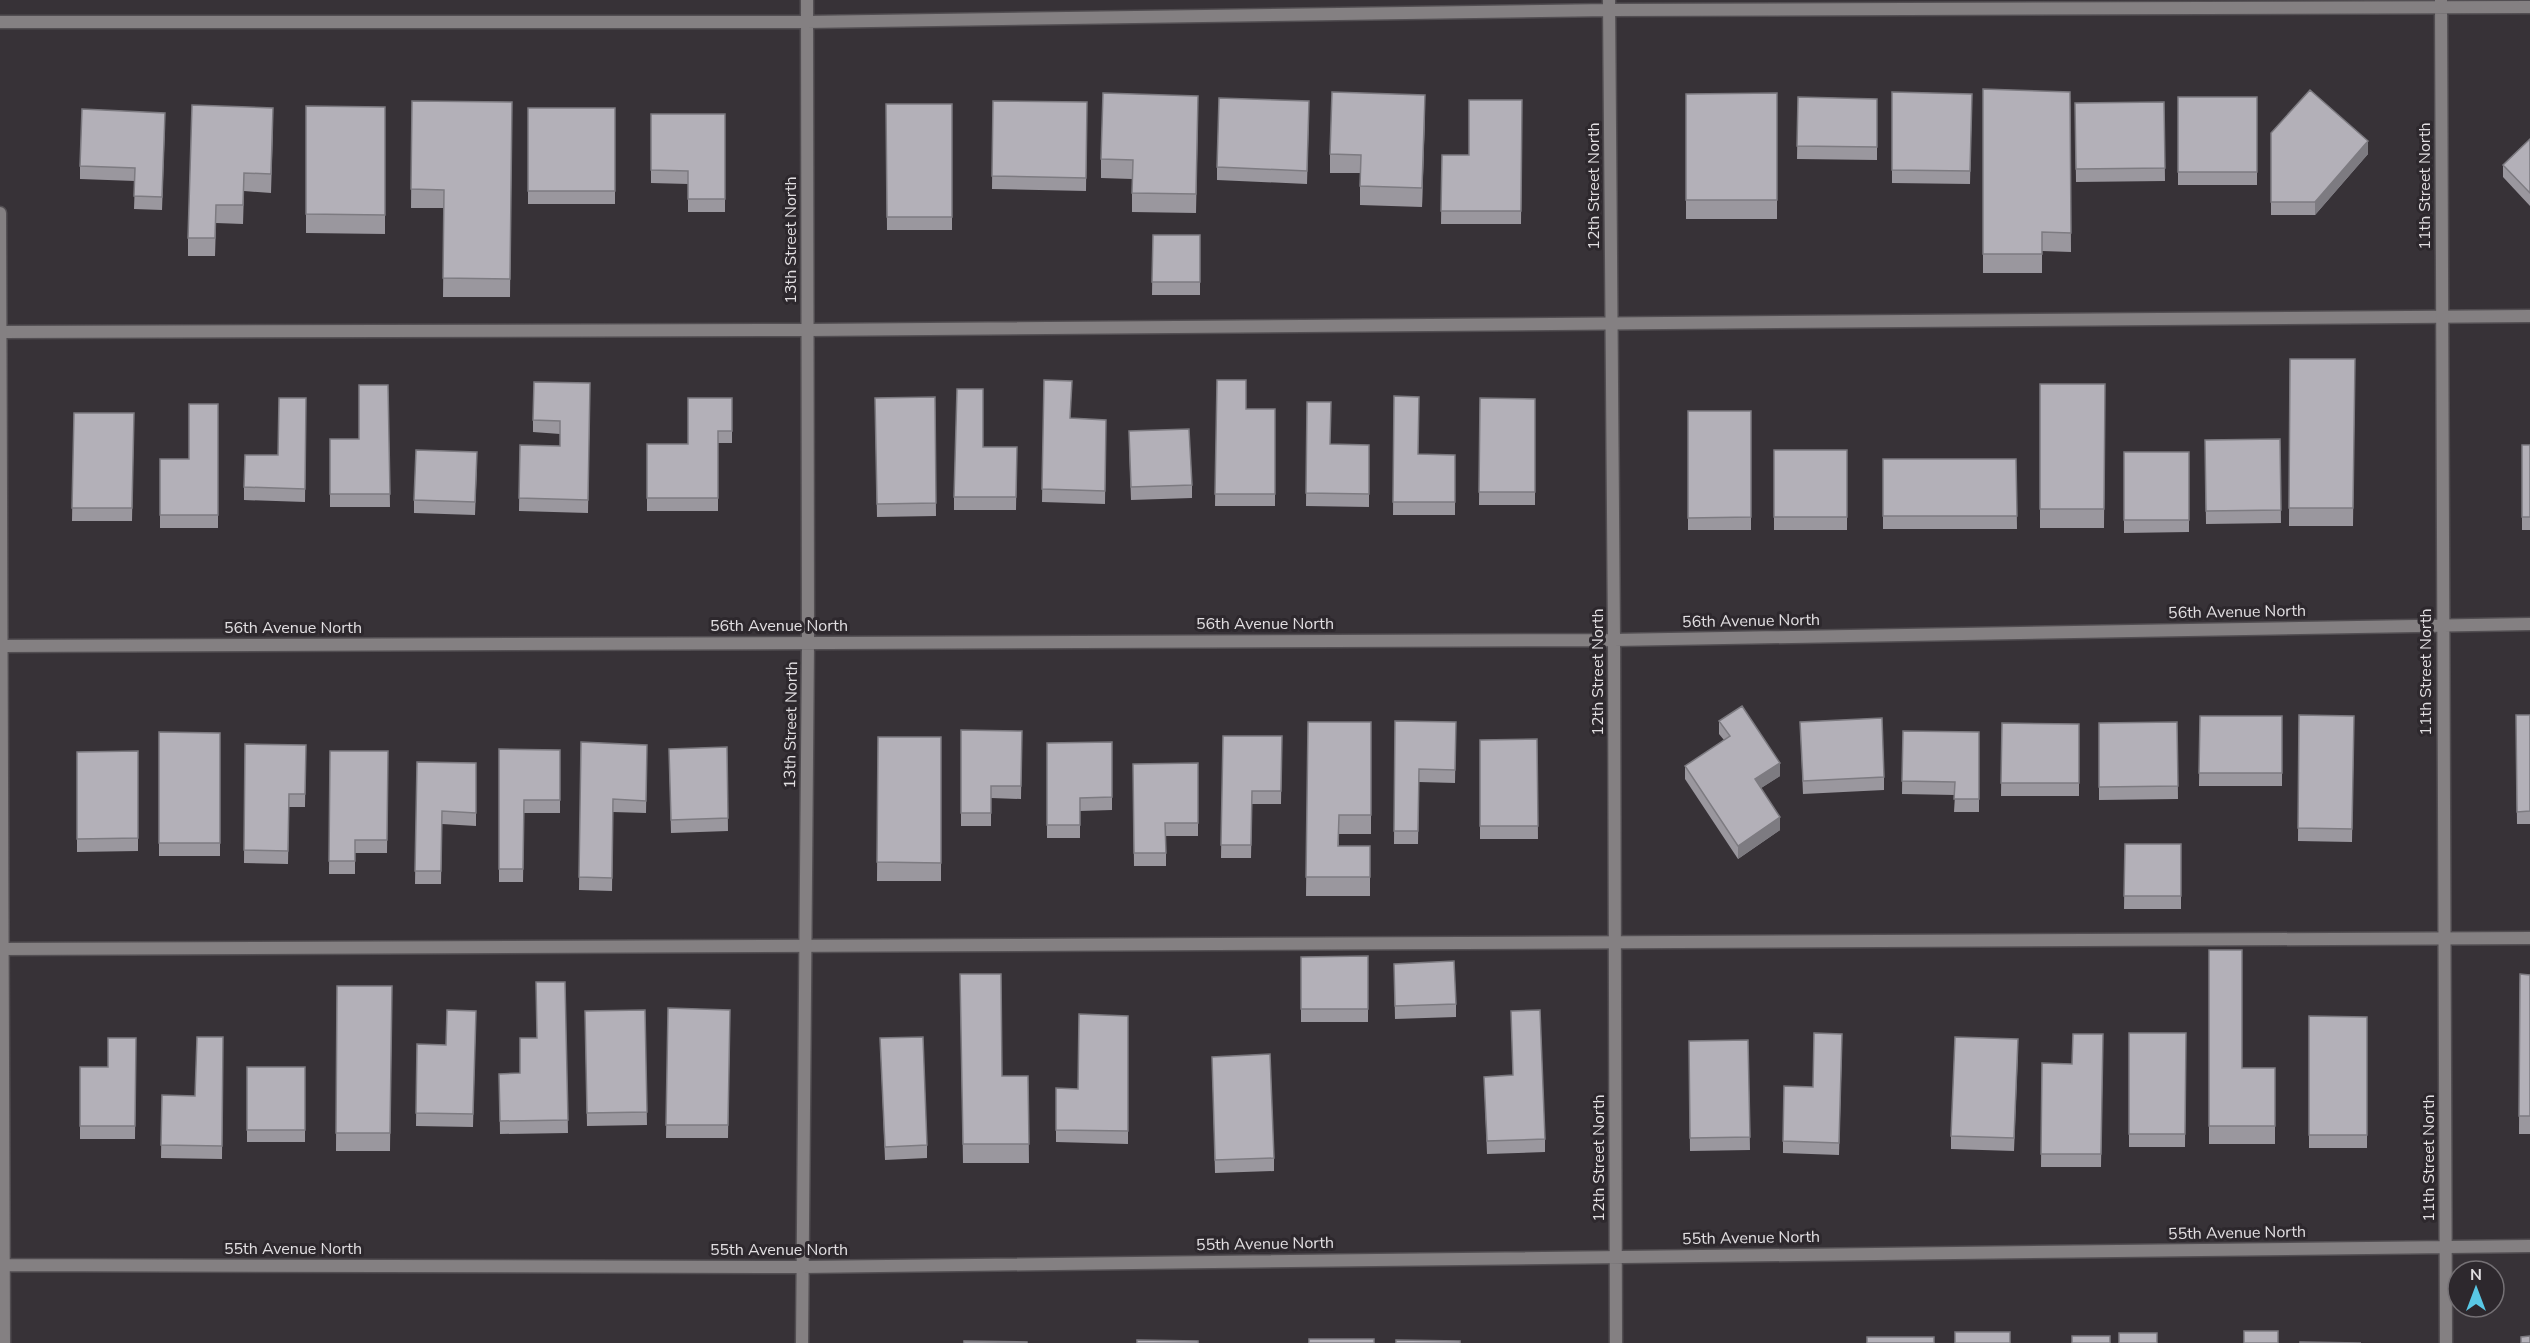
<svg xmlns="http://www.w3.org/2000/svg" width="2530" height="1343" font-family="'Nunito Sans',sans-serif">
<rect width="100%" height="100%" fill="#373237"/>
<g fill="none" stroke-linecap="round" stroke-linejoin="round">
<!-- service casing -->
<g stroke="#524e52" stroke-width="15">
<path id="service" d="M 0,332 L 808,330 L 2530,316
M 0,949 C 843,942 1687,946 2530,938"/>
</g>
<!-- minor casing -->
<g stroke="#524e52" stroke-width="15">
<path id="minor" d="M 1609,0 L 1614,640 L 1616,1343
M 2441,0 L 2446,1343
M 0,22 L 807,22 L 1609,10 L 2530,7
M 0,213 L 4,1343
M 0,646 L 1614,640 L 2530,624
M 0,1265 L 802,1267 L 2530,1246
M 802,1343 L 808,642 L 807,0"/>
</g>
<!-- service -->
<use href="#service" stroke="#848082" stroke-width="12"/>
<!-- minor -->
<use href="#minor" stroke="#848082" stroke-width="12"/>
</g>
<!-- wall -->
<path fill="#9a979e" d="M 1983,89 L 2070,92 L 2071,252 L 2042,251 L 2042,273 L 1983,273 Z
M 1892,92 L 1972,94 L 1970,184 L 1892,183 Z
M 1777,93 L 1777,219 L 1686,219 L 1686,94 Z
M 1798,97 L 1877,99 L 1877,160 L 1797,159 Z
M 2178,97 L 2257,97 L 2257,185 L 2178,185 Z
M 1522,100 L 1521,224 L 1441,224 L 1442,155 L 1469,155 Z
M 412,101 L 512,102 L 510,297 L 443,297 L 444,208 L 411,208 Z
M 993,101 L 1087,102 L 1086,191 L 992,189 Z
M 2164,102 L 2165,181 L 2076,182 L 2075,103 Z
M 886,104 L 952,104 L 952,230 L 887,230 Z
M 306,106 L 385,107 L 385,234 L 306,233 Z
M 528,108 L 615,108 L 615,204 L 528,204 Z
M 651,114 L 725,114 L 725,212 L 688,212 L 688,184 L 651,183 Z
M 1198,114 L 1196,213 L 1132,212 L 1132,179 L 1101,178 L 1101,159 Z
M 1309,114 L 1307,184 L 1217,180 L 1217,167 Z
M 1425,114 L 1422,207 L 1360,205 L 1360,173 L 1330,173 L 1330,154 Z
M 165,125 L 162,210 L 134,209 L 135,181 L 80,179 L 80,166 Z
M 273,127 L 271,193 L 244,191 L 243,224 L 216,223 L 215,256 L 188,256 L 188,238 Z
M 2271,133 L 2368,154 L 2315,215 L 2271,215 Z
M 2530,139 L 2530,206 L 2503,177 L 2503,165 Z
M 1153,235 L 1200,235 L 1200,295 L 1152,295 Z
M 2290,359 L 2355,359 L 2353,526 L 2289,526 Z
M 1044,380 L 1071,418 L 1106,420 L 1105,504 L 1042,502 Z
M 1217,380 L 1246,409 L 1275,409 L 1275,506 L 1215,506 Z
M 590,383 L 588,513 L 519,511 L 520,445 L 560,446 L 560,434 L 533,432 L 533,420 Z
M 2040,384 L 2105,384 L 2104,528 L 2040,528 Z
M 388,385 L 390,507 L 330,507 L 330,439 L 359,439 Z
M 1394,396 L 1418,454 L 1455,455 L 1455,515 L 1393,515 Z
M 935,397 L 936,516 L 877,517 L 875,398 Z
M 306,398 L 305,502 L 244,500 L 244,487 L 278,455 Z
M 732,398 L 732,443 L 718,443 L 718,511 L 647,511 L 647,444 L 688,444 Z
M 1480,398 L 1535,399 L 1535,505 L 1479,505 Z
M 1307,402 L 1330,444 L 1369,445 L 1369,507 L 1306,506 Z
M 218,404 L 218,528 L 160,528 L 160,459 L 189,459 Z
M 1688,411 L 1751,411 L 1751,530 L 1688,530 Z
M 74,413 L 134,413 L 132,521 L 72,521 Z
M 2280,439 L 2281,523 L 2206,524 L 2205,440 Z
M 1129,444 L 1192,485 L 1192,498 L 1131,500 Z
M 2522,445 L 2530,445 L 2530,530 L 2522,530 Z
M 983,447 L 1017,447 L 1016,510 L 954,510 L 954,497 Z
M 1774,450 L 1847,450 L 1847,530 L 1774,530 Z
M 2124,452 L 2189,452 L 2189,532 L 2124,533 Z
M 1883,459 L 2016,459 L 2017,529 L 1883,529 Z
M 477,465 L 475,515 L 414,513 L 414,500 Z
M 2299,715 L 2354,716 L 2352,842 L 2298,841 Z
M 2516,715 L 2530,715 L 2530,824 L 2517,824 Z
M 2200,716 L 2282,716 L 2282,786 L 2199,786 Z
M 1395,721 L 1456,722 L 1455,783 L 1419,782 L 1418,844 L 1394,844 Z
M 1719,721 L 1780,776 L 1761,788 L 1780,830 L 1738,859 L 1685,779 L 1685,766 L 1724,740 L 1719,734 Z
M 1308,722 L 1371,722 L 1371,834 L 1339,834 L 1339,846 L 1370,846 L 1370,896 L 1306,896 Z
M 1800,722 L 1884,777 L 1884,790 L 1803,794 Z
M 2177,722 L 2178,799 L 2099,800 L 2099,723 Z
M 2002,723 L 2079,724 L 2079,796 L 2001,796 Z
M 961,730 L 1022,731 L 1021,799 L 991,798 L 991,826 L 961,826 Z
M 1903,731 L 1979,732 L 1979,812 L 1954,812 L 1955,795 L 1902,794 Z
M 159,732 L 220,733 L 220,856 L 159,856 Z
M 1223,736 L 1282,736 L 1281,804 L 1252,804 L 1251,858 L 1221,858 Z
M 878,737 L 941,737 L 941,881 L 877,881 Z
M 1537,739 L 1538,839 L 1480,839 L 1480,740 Z
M 581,742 L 647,745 L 646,813 L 613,812 L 612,891 L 579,890 Z
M 1112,742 L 1112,810 L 1080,811 L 1080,838 L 1047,838 L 1047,743 Z
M 245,744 L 306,745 L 305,807 L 289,807 L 288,864 L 244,863 Z
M 727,747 L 728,831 L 671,833 L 669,749 Z
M 499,749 L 560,750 L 560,813 L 524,813 L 523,882 L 499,882 Z
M 138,751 L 138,851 L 77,852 L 77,752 Z
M 330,751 L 388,751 L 387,853 L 355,853 L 355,874 L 329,874 Z
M 417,762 L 476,763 L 476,826 L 442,824 L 441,884 L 415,884 Z
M 1198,763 L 1198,836 L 1166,836 L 1166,866 L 1134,866 L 1133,764 Z
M 2125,844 L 2181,844 L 2181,909 L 2124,909 Z
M 2209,950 L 2242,1068 L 2275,1068 L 2275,1144 L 2209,1144 Z
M 1368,956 L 1368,1022 L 1301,1022 L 1301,957 Z
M 1394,964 L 1456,1004 L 1456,1017 L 1395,1019 Z
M 960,974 L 1002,1076 L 1028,1076 L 1029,1163 L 963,1163 Z
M 2520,974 L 2530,975 L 2530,1134 L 2519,1134 Z
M 565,982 L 568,1133 L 500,1134 L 499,1074 L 520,1073 Z
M 337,986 L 392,986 L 390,1151 L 336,1151 Z
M 668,1008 L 730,1010 L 728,1138 L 666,1138 Z
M 645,1010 L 647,1125 L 587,1126 L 585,1011 Z
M 476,1011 L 473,1127 L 416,1126 L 417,1044 L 446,1045 Z
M 1511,1011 L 1545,1139 L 1545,1152 L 1487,1154 L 1484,1077 L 1513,1075 Z
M 1128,1016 L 1128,1144 L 1056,1142 L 1056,1088 L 1078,1089 Z
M 2309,1016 L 2367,1017 L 2367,1148 L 2309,1148 Z
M 2129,1033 L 2186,1033 L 2185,1147 L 2129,1147 Z
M 2103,1034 L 2101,1167 L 2041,1167 L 2042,1063 L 2072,1064 Z
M 223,1037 L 222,1159 L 161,1158 L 162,1095 L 195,1096 Z
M 136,1038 L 135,1139 L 80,1139 L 80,1067 L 108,1067 Z
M 880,1038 L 927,1145 L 927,1158 L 885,1160 Z
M 1748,1040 L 1750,1150 L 1690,1151 L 1689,1041 Z
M 1842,1047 L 1839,1155 L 1783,1153 L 1783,1141 L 1813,1087 Z
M 2018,1052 L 2014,1151 L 1951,1149 L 1951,1136 Z
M 1212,1057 L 1274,1158 L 1274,1171 L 1215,1173 Z
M 247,1067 L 305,1067 L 305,1142 L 247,1142 Z"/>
<!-- shaded-wall -->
<path fill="#7d7b81" d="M 1425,95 L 1425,114 L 1422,207 L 1422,188 Z
M 2368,141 L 2368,154 L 2315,215 L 2315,202 Z
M 1780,763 L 1780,776 L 1755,792 L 1755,779 Z
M 1780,817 L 1780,830 L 1738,859 L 1738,846 Z"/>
<!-- building -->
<path fill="#b3b0b8" stroke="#7d7b81" stroke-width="1.5" d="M 1983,89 L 2070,92 L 2071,233 L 2042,232 L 2042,254 L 1983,254 Z
M 2310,90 L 2368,141 L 2315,202 L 2271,202 L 2271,133 Z
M 1332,92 L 1425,95 L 1422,188 L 1360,186 L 1361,155 L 1330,154 Z
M 1892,92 L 1972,94 L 1970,171 L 1892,170 Z
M 1103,93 L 1198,96 L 1196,194 L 1132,193 L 1133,160 L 1101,159 Z
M 1777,93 L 1777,200 L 1686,200 L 1686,94 Z
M 1798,97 L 1877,99 L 1877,147 L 1797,146 Z
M 2178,97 L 2257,97 L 2257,172 L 2178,172 Z
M 1219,98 L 1309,101 L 1307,171 L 1217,167 Z
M 1469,100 L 1522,100 L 1521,211 L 1441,211 L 1442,155 L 1469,155 Z
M 412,101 L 512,102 L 510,279 L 443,278 L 444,190 L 411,189 Z
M 993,101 L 1087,102 L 1086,178 L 992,176 Z
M 2164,102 L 2165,168 L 2076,169 L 2075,103 Z
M 886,104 L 952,104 L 952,217 L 887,217 Z
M 192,105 L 273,108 L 271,174 L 244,173 L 243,205 L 216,205 L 215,238 L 188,238 Z
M 306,106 L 385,107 L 385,215 L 306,214 Z
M 528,108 L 615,108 L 615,191 L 528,191 Z
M 82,109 L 165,113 L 162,197 L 134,196 L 135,168 L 80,166 Z
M 651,114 L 725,114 L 725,199 L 688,199 L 688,171 L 651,170 Z
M 2530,139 L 2530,193 L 2503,165 Z
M 1153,235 L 1200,235 L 1200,282 L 1152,282 Z
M 2290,359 L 2355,359 L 2353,508 L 2289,508 Z
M 1044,380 L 1072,381 L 1070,418 L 1106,420 L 1105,491 L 1042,489 Z
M 1217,380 L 1246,380 L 1246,409 L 1275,409 L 1275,494 L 1215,494 Z
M 534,382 L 590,383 L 588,500 L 519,498 L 520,445 L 560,446 L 560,421 L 533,420 Z
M 2040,384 L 2105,384 L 2104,509 L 2040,509 Z
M 359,385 L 388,385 L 390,494 L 330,494 L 330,439 L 359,439 Z
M 957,389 L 983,389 L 983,447 L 1017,447 L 1016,497 L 954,497 Z
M 1394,396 L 1419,397 L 1418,454 L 1455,455 L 1455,502 L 1393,502 Z
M 935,397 L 936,503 L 877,504 L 875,398 Z
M 279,398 L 306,398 L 305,489 L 244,487 L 245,455 L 278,455 Z
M 688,398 L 732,398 L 732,431 L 718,431 L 718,498 L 647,498 L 647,444 L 688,444 Z
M 1480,398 L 1535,399 L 1535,492 L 1479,492 Z
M 1307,402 L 1331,402 L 1330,444 L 1369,445 L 1369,494 L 1306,493 Z
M 189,404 L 218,404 L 218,515 L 160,515 L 160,459 L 189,459 Z
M 1688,411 L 1751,411 L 1751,517 L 1688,518 Z
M 74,413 L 134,413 L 132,508 L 72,508 Z
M 1189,429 L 1192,485 L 1131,487 L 1129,431 Z
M 2280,439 L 2281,510 L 2206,511 L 2205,440 Z
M 2522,445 L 2530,445 L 2530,517 L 2522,517 Z
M 416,450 L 477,452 L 475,502 L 414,500 Z
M 1774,450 L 1847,450 L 1847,517 L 1774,517 Z
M 2124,452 L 2189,452 L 2189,520 L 2124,520 Z
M 1883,459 L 2016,459 L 2017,516 L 1883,516 Z
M 1742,706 L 1780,763 L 1755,779 L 1780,817 L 1738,846 L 1685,766 L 1730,736 L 1719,721 Z
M 2299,715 L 2354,716 L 2352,829 L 2298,828 Z
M 2516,715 L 2530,715 L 2530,811 L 2517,812 Z
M 2200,716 L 2282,716 L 2282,773 L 2199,773 Z
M 1882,718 L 1884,777 L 1803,781 L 1800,722 Z
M 1395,721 L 1456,722 L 1455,770 L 1419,769 L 1418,831 L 1394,831 Z
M 1308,722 L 1371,722 L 1371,815 L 1339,815 L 1338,846 L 1370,846 L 1370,877 L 1306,877 Z
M 2177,722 L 2178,786 L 2099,787 L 2099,723 Z
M 2002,723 L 2079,724 L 2079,783 L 2001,783 Z
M 961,730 L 1022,731 L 1021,786 L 991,786 L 991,813 L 961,813 Z
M 1903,731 L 1979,732 L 1979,799 L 1954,799 L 1955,782 L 1902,781 Z
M 159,732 L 220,733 L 220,843 L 159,843 Z
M 1223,736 L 1282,736 L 1281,791 L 1252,791 L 1251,845 L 1221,845 Z
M 878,737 L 941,737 L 941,863 L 877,862 Z
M 1537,739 L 1538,826 L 1480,826 L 1480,740 Z
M 581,742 L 647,745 L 646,801 L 613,799 L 612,878 L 579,877 Z
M 1112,742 L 1112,797 L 1080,798 L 1080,825 L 1047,825 L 1047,743 Z
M 245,744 L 306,745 L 305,794 L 289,794 L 288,851 L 244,850 Z
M 727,747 L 728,818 L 671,820 L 669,749 Z
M 499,749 L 560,750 L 560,800 L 524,800 L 523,869 L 499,869 Z
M 138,751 L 138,838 L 77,839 L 77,752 Z
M 330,751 L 388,751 L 387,840 L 355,840 L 355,861 L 329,861 Z
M 417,762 L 476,763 L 476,813 L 442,811 L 441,871 L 415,871 Z
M 1198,763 L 1198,823 L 1165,823 L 1166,853 L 1134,853 L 1133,764 Z
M 2125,844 L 2181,844 L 2181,896 L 2124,896 Z
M 2209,950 L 2242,950 L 2242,1068 L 2275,1068 L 2275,1126 L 2209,1126 Z
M 1368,956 L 1368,1009 L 1301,1009 L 1301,957 Z
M 1454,961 L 1456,1004 L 1395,1006 L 1394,964 Z
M 960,974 L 1001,974 L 1002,1076 L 1028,1076 L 1029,1144 L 963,1144 Z
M 2520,974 L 2530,975 L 2530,1116 L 2519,1116 Z
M 536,982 L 565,982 L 568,1120 L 500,1121 L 499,1074 L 520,1073 L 520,1038 L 537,1038 Z
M 337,986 L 392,986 L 390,1133 L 336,1133 Z
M 668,1008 L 730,1010 L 728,1125 L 666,1125 Z
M 447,1010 L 476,1011 L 473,1114 L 416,1113 L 417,1044 L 446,1045 Z
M 645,1010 L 647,1112 L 587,1113 L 585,1011 Z
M 1540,1010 L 1545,1139 L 1487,1141 L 1484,1077 L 1513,1075 L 1511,1011 Z
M 1079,1014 L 1128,1016 L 1128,1131 L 1056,1130 L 1056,1088 L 1078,1089 Z
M 2309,1016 L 2367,1017 L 2367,1135 L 2309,1135 Z
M 1814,1033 L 1842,1034 L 1839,1143 L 1783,1141 L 1784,1086 L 1813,1087 Z
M 2129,1033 L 2186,1033 L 2185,1134 L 2129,1134 Z
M 2073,1034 L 2103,1034 L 2101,1154 L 2041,1154 L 2042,1063 L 2072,1064 Z
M 197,1037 L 223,1037 L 222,1146 L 161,1145 L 162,1095 L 195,1096 Z
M 923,1037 L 927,1145 L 885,1147 L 880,1038 Z
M 1955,1037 L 2018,1039 L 2014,1138 L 1951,1136 Z
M 108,1038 L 136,1038 L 135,1126 L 80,1126 L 80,1067 L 108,1067 Z
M 1748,1040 L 1750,1137 L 1690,1138 L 1689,1041 Z
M 1270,1054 L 1274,1158 L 1215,1160 L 1212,1057 Z
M 247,1067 L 305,1067 L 305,1130 L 247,1130 Z
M 2244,1331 L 2278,1331 L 2278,1343 L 2244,1343 Z
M 1955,1332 L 2010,1332 L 2010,1343 L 1955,1343 Z
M 2119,1333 L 2157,1333 L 2157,1343 L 2119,1343 Z
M 2072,1336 L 2110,1336 L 2110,1343 L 2072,1343 Z
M 2530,1336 L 2530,1343 L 2521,1343 L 2521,1337 Z
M 1867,1337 L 1934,1337 L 1934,1343 L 1867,1343 Z
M 1309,1339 L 1374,1339 L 1374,1343 L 1309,1343 Z
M 1137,1340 L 1198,1341 L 1198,1343 L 1137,1343 Z
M 1396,1340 L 1460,1341 L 1460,1343 L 1396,1343 Z
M 964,1341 L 1027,1342 L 1027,1343 L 964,1343 Z
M 2300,1342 L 2361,1343 L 2300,1343 Z"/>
<g text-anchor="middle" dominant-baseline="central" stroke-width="6" stroke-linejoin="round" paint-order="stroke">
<!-- street labels -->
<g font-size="16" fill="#e2dfe2" stroke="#2d282d">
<text transform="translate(1594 186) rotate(-90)">12th Street North</text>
<text transform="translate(2425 186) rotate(-90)">11th Street North</text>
<text transform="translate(791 240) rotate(-90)">13th Street North</text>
<text transform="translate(2237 612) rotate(-1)">56th Avenue North</text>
<text transform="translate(1751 621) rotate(-1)">56th Avenue North</text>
<text x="1265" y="624">56th Avenue North</text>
<text x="779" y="626">56th Avenue North</text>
<text x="293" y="628">56th Avenue North</text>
<text transform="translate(1598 672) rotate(-90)">12th Street North</text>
<text transform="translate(2426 672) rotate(-90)">11th Street North</text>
<text transform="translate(791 725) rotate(-89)">13th Street North</text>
<text transform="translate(1599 1158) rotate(-90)">12th Street North</text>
<text transform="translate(2429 1158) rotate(-90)">11th Street North</text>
<text transform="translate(2237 1233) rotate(-1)">55th Avenue North</text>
<text transform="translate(1751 1238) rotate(-1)">55th Avenue North</text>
<text transform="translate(1265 1244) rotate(-1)">55th Avenue North</text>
<text x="293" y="1249">55th Avenue North</text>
<text x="779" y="1250">55th Avenue North</text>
</g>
</g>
<!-- north arrow -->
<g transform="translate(2476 1289)"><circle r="28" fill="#2d282d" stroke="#757175" stroke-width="1.5"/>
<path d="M0-4.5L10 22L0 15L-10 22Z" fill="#59c8e5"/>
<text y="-9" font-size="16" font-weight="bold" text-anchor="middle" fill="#e2dfe2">N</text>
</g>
</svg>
